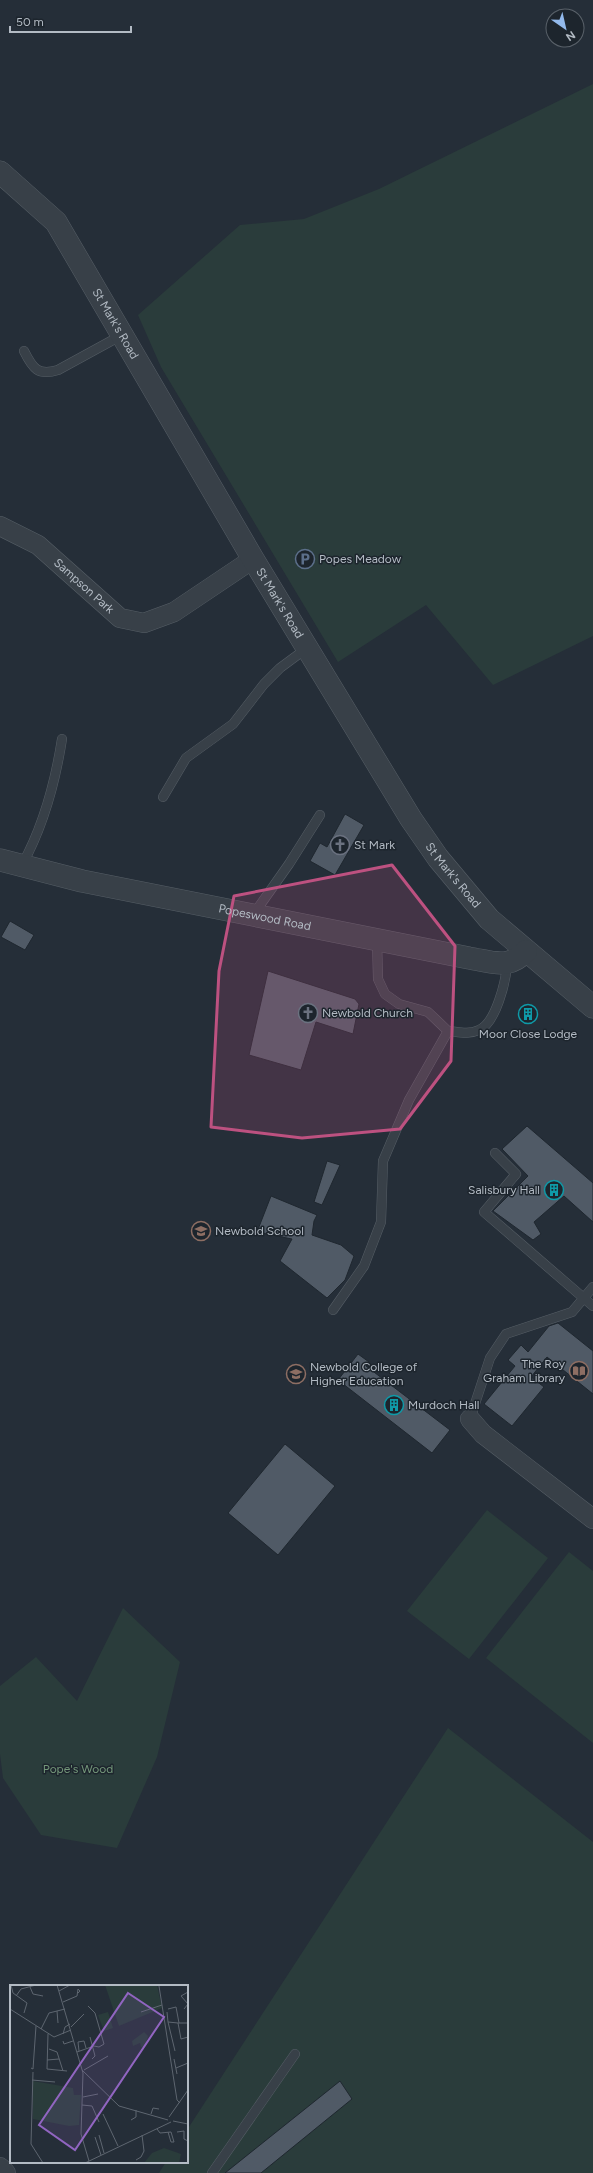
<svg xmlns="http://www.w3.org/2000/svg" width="593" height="2173" font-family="Figtree,sans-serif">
<rect width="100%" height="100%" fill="#252e38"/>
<!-- green -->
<path fill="#2a3c3b" d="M 593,84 L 593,636 L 493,685 L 426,605 L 338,662 L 161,367 L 138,315 L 240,225 L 304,219 L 379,189 Z
M 487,1510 L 548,1558 L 469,1659 L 407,1611 Z
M 569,1552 L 593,1571 L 593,1743 L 486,1658 Z
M 123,1608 L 180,1662 L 157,1757 L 117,1848 L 41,1835 L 3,1778 L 0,1754 L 0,1686 L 36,1657 L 77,1701 Z
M 448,1728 L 593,1842 L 593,2173 L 159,2173 L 166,2162 L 187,2162 L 187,2130 Z"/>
<!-- building -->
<path fill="#505a66" stroke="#1f272f" d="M 345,814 L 364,825 L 335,875 L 310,861 L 320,843 L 327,847 Z
M 10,921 L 34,935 L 25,950 L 1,937 Z
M 268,971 L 355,999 L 359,1004 L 353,1034 L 316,1022 L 301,1070 L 249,1055 Z
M 527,1126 L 593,1183 L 593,1222 L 564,1196 L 534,1222 L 541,1234 L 533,1240 L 493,1211 L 528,1176 L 502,1149 Z
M 327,1161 L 340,1165 L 322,1205 L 314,1202 Z
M 271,1196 L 317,1215 L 314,1221 L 312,1235 L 341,1245 L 354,1256 L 345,1280 L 327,1298 L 280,1261 L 292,1239 L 257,1232 Z
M 558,1323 L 593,1351 L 593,1394 L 547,1357 L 531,1377 L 544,1387 L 512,1426 L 484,1404 L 515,1366 L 508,1360 L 521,1345 L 528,1352 L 549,1326 Z
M 358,1354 L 369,1362 L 366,1366 L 450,1430 L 432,1453 L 338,1380 Z
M 285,1444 L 335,1486 L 278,1555 L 228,1513 Z
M 340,2081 L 352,2099 L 261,2173 L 225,2173 Z"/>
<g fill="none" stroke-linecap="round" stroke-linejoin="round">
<!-- service casing -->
<g stroke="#565e66" stroke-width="10">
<path id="service" d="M 24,351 C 33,369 38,376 58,370 L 122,335
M 163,797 L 186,758 L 233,724 L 264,684 L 280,668 L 307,648
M 22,865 C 44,825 55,784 62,739
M 253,915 L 289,864 L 320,815
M 377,940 L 378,979 L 385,994 L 399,1004 L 428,1012 L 448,1031
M 495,1153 L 516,1174 L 484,1212 L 593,1306
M 333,1310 L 364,1266 L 381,1222 L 383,1161 L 409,1100 L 448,1031 C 459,1032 468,1035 479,1030 C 496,1023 506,981 507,964
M 470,1419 L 490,1358 L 506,1334 L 572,1312 L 593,1287
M 212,2173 L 295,2054"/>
</g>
<!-- minor casing -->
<g stroke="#565e66" stroke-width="20">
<g id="minor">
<path id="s1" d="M 0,526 L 38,545 L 120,618 L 144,623 L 174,612 L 253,559"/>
<path d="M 470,1419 L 483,1434 L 593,1519"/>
<path d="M 0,2167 L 6,2173"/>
</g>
</g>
<!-- tertiary casing -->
<g stroke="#565e66" stroke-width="23">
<g id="tertiary">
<path id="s2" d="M 0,172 L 56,222 L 253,559 L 411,819 L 438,858 L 489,919 L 593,1007"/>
<path id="s3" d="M 0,860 L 82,881 L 469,958 C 493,962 508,970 526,951"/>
</g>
</g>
<!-- service -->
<use href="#service" stroke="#384048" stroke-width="9"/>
<!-- minor -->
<use href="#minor" stroke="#384048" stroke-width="19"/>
<!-- tertiary -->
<use href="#tertiary" stroke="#384048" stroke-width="22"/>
</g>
<!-- marked area -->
<path fill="#bd5180" fill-opacity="0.2" stroke="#bd5180" stroke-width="3" stroke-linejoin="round" d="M 392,865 L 455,946 L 451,1061 L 400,1129 L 302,1138 L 211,1127 L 219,971 L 234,896 Z"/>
<!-- icons -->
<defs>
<g id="parking-ring" transform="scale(1)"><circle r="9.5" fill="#1d252d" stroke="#5c6f8a" stroke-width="1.5"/><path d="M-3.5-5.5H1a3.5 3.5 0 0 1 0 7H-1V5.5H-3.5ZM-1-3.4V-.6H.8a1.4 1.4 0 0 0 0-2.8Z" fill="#5c6f8a"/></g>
<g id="church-ring" transform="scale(1)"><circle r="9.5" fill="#1d252d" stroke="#6b7280" stroke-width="1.5"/><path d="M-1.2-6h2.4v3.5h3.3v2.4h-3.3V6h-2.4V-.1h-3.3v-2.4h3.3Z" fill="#6b7280"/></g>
<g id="building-ring" transform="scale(1)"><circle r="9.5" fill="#1d252d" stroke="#0f9aa8" stroke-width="1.5"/><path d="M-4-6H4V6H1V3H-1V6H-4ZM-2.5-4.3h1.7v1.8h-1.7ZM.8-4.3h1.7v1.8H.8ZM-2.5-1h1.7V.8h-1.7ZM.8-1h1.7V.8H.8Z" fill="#0f9aa8"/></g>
<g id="school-ring" transform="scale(1)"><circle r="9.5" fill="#1d252d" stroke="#8d6e63" stroke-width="1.5"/><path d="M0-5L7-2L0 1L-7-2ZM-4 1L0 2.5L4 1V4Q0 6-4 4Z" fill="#8d6e63"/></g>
<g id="library-ring" transform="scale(1)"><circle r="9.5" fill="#1d252d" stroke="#8d6e63" stroke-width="1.5"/><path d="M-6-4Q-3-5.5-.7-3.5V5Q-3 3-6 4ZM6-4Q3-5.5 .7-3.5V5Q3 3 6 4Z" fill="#8d6e63"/></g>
<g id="university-ring" transform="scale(1)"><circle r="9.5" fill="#1d252d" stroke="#8d6e63" stroke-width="1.5"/><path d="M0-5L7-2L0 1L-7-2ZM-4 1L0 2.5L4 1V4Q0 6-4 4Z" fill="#8d6e63"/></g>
</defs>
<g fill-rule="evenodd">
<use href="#parking-ring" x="305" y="559"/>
<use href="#church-ring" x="340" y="845"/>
<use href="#church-ring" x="308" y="1013"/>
<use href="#building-ring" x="528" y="1014"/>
<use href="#building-ring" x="554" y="1190"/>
<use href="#school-ring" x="201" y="1231"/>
<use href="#library-ring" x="579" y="1371"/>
<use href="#university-ring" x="296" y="1374"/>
<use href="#building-ring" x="394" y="1405"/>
</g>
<g text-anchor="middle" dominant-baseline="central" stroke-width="3" stroke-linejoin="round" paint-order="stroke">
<!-- street labels -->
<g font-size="12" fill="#b3bbc4" stroke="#1d252d">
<text stroke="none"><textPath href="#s2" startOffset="193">St Mark's Road</textPath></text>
<text stroke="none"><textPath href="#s1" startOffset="104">Sampson Park</textPath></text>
<text stroke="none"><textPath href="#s2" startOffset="517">St Mark's Road</textPath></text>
<text stroke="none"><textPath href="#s2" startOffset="840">St Mark's Road</textPath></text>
<text stroke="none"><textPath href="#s3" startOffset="271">Popeswood Road</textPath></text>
</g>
<!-- poi labels -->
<g font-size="12" fill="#b3bbc4" stroke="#1d252d" text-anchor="start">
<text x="319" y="559">Popes Meadow</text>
<text x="354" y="845">St Mark</text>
<text x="322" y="1013">Newbold Church</text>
<text x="528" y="1034" text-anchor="middle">Moor Close Lodge</text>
<text x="540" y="1190" text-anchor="end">Salisbury Hall</text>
<text x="215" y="1231">Newbold School</text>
<text x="565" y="1364" text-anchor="end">The Roy<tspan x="565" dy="14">Graham Library</tspan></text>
<text x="310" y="1367">Newbold College of<tspan x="310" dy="14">Higher Education</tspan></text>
<text x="408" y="1405">Murdoch Hall</text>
</g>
<!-- park labels -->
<g font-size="12" fill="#74977a" stroke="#1d252d">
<text x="78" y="1769">Pope's Wood</text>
</g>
</g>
<!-- overview -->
<g transform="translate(10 1985)">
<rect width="178" height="178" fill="#252e38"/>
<path d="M 95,0 L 147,0 L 152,23 L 109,41 ZM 98,27 L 103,43 L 94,46 L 88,30 ZM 134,47 L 138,51 L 135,62 L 131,62 L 130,58 L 123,61 L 122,56 ZM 23,96 L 63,103 L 64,110 L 71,110 L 69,140 L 59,141 L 23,134 ZM 154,163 L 171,169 L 169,178 L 134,178 L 142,168 Z" fill="#2a3c3b"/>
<path fill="none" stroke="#5e6670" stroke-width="1" d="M 1,0 L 3,8 L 17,18 L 14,28M 47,0 L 73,88 L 71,149 L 79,176M 149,1 L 167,115 L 170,118M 20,2 L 23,9 L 33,11M 49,6 L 60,0M 6,11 L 11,4 L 26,0M 53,17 L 67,11 L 68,4 L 70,6 L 68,8M 0,24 L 44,52 L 61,45M 158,24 L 166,22 L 169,38M 174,24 L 178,19 L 171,11 L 178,7M 47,26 L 48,38M 131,27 L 152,20M 157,27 L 158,37 L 168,38M 158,37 L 165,66M 61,42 L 74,29M 31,44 L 39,28 L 55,24M 38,49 L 37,84 L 57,86M 53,49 L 55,42 L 60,39M 80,52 L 85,71 L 82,74M 178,52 L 171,54 L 168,38 L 178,38M 53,56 L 54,59 L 63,56M 39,64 L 47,67 L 53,86M 69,66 L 68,57 L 74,56 L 76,63M 67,67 L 84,61 L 89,62 L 94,59 L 85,28 L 78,21M 164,74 L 167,89M 37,75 L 49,74M 21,83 L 23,84 L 26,41M 166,83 L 178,78M 72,85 L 109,121 L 158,135M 74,85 L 98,71M 23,87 L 21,159 L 33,178M 22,95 L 45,97M 73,112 L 88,109M 72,120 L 82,121 L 89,137M 93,129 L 108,161M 141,129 L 143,123 L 149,124M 159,132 L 178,105M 121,135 L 126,132 L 126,125M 163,136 L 178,139M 147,144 L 150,148 L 161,147 L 164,157 L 161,157 L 158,147M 167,147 L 174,146 L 174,154 L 178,156M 89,150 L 94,168M 85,152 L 91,170M 126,175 L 131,172 L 134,166 L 132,150M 75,178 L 161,137"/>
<path fill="#9165c1" fill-opacity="0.15" stroke="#9165c1" stroke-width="2" d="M 118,8 L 154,32 L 65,165 L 29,140 Z"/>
<rect width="178" height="178" fill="none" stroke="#b3bbc4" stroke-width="2"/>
</g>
<!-- north arrow -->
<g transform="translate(565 28) rotate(146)"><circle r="19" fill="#1d252d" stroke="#596169"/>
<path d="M0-3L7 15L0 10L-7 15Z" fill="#92b9eb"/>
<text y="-6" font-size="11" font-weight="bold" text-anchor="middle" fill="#b3bbc4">N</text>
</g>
<!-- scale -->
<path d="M10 26v6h121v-6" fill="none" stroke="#b3bbc4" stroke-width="2"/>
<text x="16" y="26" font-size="12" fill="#b3bbc4" stroke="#1d252d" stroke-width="3" paint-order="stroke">50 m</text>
</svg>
